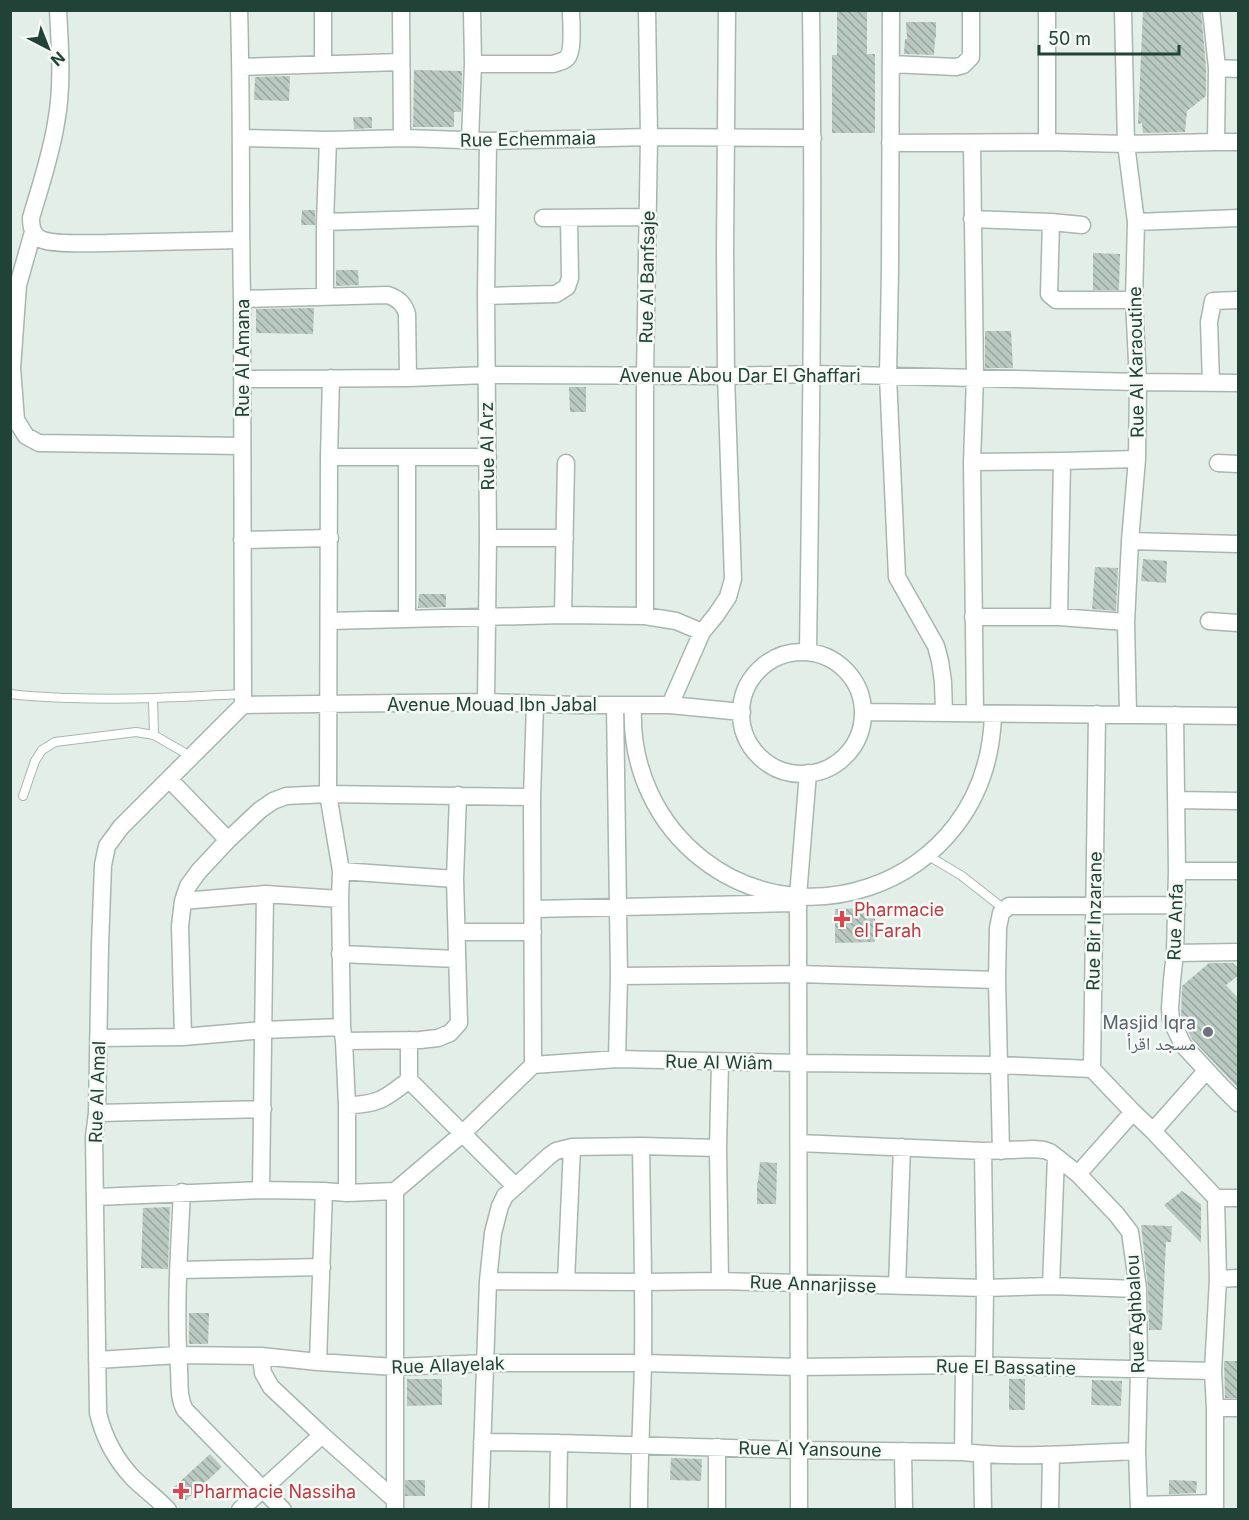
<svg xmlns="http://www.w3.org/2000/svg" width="1249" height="1520" font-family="Inter,'Noto Naskh Arabic',sans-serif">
<defs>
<pattern id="building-back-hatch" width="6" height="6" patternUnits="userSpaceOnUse" patternTransform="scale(1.5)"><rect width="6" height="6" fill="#b9c9c2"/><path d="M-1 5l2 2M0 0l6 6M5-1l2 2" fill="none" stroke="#96a59e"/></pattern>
</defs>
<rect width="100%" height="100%" fill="#e4eee9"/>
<!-- building -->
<path fill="url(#building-back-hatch)" d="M 837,10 L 867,10 L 867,54 L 875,54 L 875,133 L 832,133 L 832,55 L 837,55 Z
M 1143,10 L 1201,10 L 1206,68 L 1206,96 L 1187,111 L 1185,132 L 1143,133 L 1142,123 L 1138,124 Z
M 906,22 L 936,22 L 936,38 L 935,38 L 934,55 L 904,54 L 905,39 L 907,39 Z
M 414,70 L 462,71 L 461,112 L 454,112 L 454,127 L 413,127 Z
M 290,76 L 289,101 L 254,100 L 255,77 Z
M 353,117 L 372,117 L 372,128 L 354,129 Z
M 302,210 L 315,210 L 315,225 L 301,225 Z
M 1093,253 L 1120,254 L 1119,290 L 1093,290 Z
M 336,270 L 358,270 L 359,285 L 336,286 Z
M 314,308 L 313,334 L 256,333 L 256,309 Z
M 985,331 L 1011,331 L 1013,368 L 985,368 Z
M 569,387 L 586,387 L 586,412 L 570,412 Z
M 1143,559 L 1167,561 L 1166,583 L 1141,581 Z
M 1095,567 L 1118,568 L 1116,611 L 1092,609 Z
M 419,594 L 446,594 L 446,607 L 418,608 Z
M 875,908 L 875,942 L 835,943 L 835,909 Z
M 1209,963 L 1233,963 L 1239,969 L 1239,975 L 1226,985 L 1239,999 L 1239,1089 L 1192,1039 L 1181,1017 L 1182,986 Z
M 760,1162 L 777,1163 L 776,1204 L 757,1204 L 757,1182 L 758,1182 Z
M 1182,1191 L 1201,1204 L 1201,1243 L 1164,1205 Z
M 170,1207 L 168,1269 L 141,1268 L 143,1208 Z
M 1141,1225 L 1172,1226 L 1171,1242 L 1166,1242 L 1162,1330 L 1149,1330 L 1148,1288 Z
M 189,1313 L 209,1313 L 208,1344 L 189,1344 Z
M 1224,1361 L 1239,1361 L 1239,1398 L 1225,1398 Z
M 407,1379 L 442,1379 L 442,1405 L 407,1406 Z
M 1009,1379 L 1025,1379 L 1025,1410 L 1009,1410 Z
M 1092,1380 L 1122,1381 L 1121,1406 L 1091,1405 Z
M 210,1454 L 222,1467 L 185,1501 L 173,1488 Z
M 671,1458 L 702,1459 L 701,1481 L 670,1480 Z
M 405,1480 L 425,1480 L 425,1496 L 405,1496 Z
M 1169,1480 L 1197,1481 L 1196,1493 L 1169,1494 Z"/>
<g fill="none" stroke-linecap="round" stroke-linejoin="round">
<!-- lane casing -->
<g stroke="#a6b7b0" stroke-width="10">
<path id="lane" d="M 10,694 C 31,697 50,697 71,698 C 128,700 185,697 243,694
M 153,699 L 154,735
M 23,796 L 35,761 L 42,750 L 55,742 L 136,732 L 154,735 L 192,757
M 927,855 L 962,876 L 1004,909"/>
</g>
<!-- street casing -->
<g stroke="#a6b7b0" stroke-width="19">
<path id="street" d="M 58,10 C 60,47 63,86 56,123 C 51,155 40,187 31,218 C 31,228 33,237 43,240 C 57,245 91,243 107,243 C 152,242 196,241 241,240
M 239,10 C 242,107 240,203 242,299 L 243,705
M 323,10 L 323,64
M 401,10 L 402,138
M 891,10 L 890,269 L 888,376 L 897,577 L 936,646 L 940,661 L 943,682 L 944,713
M 1123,10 L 1126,144 L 1136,222 L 1134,300 L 1138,382 L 1137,459 L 1130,541 L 1126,622 L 1128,715
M 1211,10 L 1217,68 L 1216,142
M 473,64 L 553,64 C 558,62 563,62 567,58 C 574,51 571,21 571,10
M 891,64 L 956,67 L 963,65 L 971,57 L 971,10
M 241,67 L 401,62
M 1217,68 L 1238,69
M 242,138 L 328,140 L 407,138 L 488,141 L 649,137 L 813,138
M 470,140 L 473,64 L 472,10
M 1047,142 L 1047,10
M 890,143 L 1047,142 L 1126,144 L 1216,142 L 1238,142
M 972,143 L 975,378 L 972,462 L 975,713
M 487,217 L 488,141
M 543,218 L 648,217
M 972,219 L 1051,222 L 1082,225
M 325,222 L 487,217 L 486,296 L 488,538 L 486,702
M 1051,222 L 1049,294 L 1056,300 L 1134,300
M 1136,222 L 1238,218
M 33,232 L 18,285 L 12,368 L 16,420 L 26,436 L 39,443 L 242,446
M 486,296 L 556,294 L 567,287 L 570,278 L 569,218
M 325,297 L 325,222 L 328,140
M 242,299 L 388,295 C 399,299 404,304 407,314 L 408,378
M 331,378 L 329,457 L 328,794 L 341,871 L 340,899 L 342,1027
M 242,379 L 408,378 L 487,375 L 726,376 L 812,374 L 1138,382 L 1238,383
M 1211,382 L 1209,322 L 1213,301 L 1238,300
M 329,457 L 488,457
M 972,462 L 1062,461 L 1137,459
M 1218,463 L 1238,464
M 488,538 L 565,538
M 242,540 L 330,538
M 1130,541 L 1238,544
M 563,615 L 566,463
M 645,616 L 645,375 L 649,137 L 647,10
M 973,617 L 1059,617 L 1126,622
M 1059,617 L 1062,461
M 407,619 L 407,457
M 329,621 L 563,615 L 645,616 L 676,621 L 702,632
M 1209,621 L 1238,623
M 808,652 C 811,438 814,224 811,10
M741 713a61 61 0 1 1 122 0a61 61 0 1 1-122 0Z
M 243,705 L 486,702 L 576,705 L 670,705 L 742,712
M 615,705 L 619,976 L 617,1059
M 670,705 L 702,632 L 716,615 L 728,597 L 733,579 L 726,376 L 725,248 L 727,10
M 633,706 C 627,833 746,928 869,887 C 903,876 934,854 956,825 C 981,792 992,754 993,714
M 863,712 L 1238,716
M 1097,714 L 1092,1069 L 1133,1112 L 1153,1131 L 1216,1198 L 1238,1198
M 1175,715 L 1177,871 L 1175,953 L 1172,980 L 1170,1008 L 1171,1020 L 1183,1045 L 1221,1086 L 1238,1103
M 169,779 L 228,840
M 1176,800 L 1238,801
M 341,871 L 455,879
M 1177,871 L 1238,871
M 183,901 L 265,894 L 340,899
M 534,909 L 792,903
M 457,932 L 533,932
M 1175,953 L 1238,952
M 340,954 L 457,959
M 619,976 L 799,974 L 997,980
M 183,1037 L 180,926 L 183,901 L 188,886 L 199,871 L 228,840 L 260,810 L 273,801 L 286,796 L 328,794 L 532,797
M 98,1038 L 183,1037 L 263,1030 L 342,1027 L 344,1041 L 420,1040 L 438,1038 L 450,1033 L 459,1023 L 455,879 L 458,795
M 409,1040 L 409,1080 L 515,1186
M 344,1041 L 347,1105 L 347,1193
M 720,1062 L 718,1148 L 720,1281
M 533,1065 L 532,797 L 535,704
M 347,1105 C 377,1105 385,1099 409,1080
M 97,1113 L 263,1109
M 1153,1131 L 1206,1071
M 799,1143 L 983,1151 L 1034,1149 L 1044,1150 L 1050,1152 L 1078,1174 L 1117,1215 L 1130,1232 L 1138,1289 L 1139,1370 L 1137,1451 L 1139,1510
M 983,1151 L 985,1288 L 984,1366
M 1001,1151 L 997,980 L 998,928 L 1001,913 L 1009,906 L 1014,906 L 1177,905
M 1078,1174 L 1133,1112
M 261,1190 L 265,894
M 395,1191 L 462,1134 L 533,1065 L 617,1059 L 799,1063 L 1000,1065 L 1092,1069
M 182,1192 C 179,1251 175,1310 179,1369 C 180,1383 178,1398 185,1410 L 283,1510
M 96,1197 L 261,1190 L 324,1191 L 347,1193 L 395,1191
M 178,1270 L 322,1267
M 1218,1279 L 1238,1278
M 488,1281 L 643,1282 L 720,1281 L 985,1288 L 1051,1286 L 1138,1289
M 566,1282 L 572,1147
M 897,1286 L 902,1147
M 1051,1286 L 1056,1157
M 261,1356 L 263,1373 L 271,1387 L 322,1435 L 395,1500
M 97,1360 L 178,1355 L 261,1356 L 318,1362 L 395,1367 L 486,1363 L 643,1363 L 799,1367 L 964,1365 L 1213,1371
M 318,1362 L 324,1191
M 1215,1408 L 1238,1408
M 482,1442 L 559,1443 L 799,1450 L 963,1452 C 1020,1459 1080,1453 1137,1451
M 903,1451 L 904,1510
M 963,1452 L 964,1365
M 982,1454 L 983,1510
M 1139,1505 L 1215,1503
M 168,1510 C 157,1498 144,1489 133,1478 C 115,1459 104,1438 98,1413 L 94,1137 L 97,1113 L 100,946 L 103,865 L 107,846 L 121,827 L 243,705
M 240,1510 L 322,1435
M 395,1510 L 395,1191
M 480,1510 L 488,1281 L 493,1233 L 500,1206 L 505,1196 L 549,1156 L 556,1151 L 572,1147 L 641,1146 L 718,1148
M 558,1510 L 559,1443
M 639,1510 C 639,1460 642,1411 643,1362 C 644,1290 642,1218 641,1146
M 717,1510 L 717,1447
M 799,1510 L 798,896 L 808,773
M 1050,1510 L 1051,1455
M 1215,1510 L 1215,1408 L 1213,1371 L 1218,1279 L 1216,1198"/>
</g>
<!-- lane -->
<use href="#lane" stroke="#fff" stroke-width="8"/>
<!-- street -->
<use href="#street" stroke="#fff" stroke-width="16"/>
</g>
<!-- markers -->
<g fill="#e0444e" stroke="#f5faf7" stroke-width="2">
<path d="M839 910h6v6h6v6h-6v6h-6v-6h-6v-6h6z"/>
<path d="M178 1482h6v6h6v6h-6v6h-6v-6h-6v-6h6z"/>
</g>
<circle fill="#6b7280" stroke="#f5faf7" stroke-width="2" cx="1208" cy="1032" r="6"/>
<g text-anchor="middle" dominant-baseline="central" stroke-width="5" stroke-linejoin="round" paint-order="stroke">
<!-- street labels -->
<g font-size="18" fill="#214237" stroke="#f5faf7">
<text transform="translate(528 139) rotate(-1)">Rue Echemmaia</text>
<text transform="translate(647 277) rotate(-89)">Rue Al Banfsaje</text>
<text transform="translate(242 358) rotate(-90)">Rue Al Amana</text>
<text transform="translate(1136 362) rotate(-91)">Rue Al Karaoutine</text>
<text x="740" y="375">Avenue Abou Dar El Ghaffari</text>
<text transform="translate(487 446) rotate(-91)">Rue Al Arz</text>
<text x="492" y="704">Avenue Mouad Ibn Jabal</text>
<text transform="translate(1094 921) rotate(-89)">Rue Bir Inzarane</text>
<text transform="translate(1175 922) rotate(-88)">Rue Anfa</text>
<text transform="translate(719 1062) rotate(1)">Rue Al Wiâm</text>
<text transform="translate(97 1092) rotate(-88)">Rue Al Amal</text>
<text transform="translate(813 1284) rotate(2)">Rue Annarjisse</text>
<text transform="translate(1135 1314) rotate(-93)">Rue Aghbalou</text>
<text transform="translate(448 1365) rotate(-2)">Rue Allayelak</text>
<text transform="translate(1006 1367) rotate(1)">Rue El Bassatine</text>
<text transform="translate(810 1449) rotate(1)">Rue Al Yansoune</text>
</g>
<!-- health labels -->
<g font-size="18" fill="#be3a42" stroke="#f5faf7" text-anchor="start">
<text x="854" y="909">Pharmacie<tspan x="854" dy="21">el Farah</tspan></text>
<text x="193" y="1491">Pharmacie Nassiha</text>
</g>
<!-- worship labels -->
<g font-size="18" fill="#5b616d" stroke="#f5faf7" text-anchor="end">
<text x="1196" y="1022">Masjid Iqra<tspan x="1196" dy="21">مسجد اقرأ</tspan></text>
</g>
</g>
<!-- border -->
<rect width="1249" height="1520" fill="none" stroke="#214237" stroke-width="24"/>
<!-- north arrow -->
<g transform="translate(48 48) rotate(138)" stroke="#f5faf7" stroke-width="4.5" paint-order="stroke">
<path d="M0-4.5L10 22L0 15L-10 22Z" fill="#214237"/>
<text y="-9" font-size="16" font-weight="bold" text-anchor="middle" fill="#214237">N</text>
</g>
<!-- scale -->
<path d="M1039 45v9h140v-9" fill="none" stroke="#214237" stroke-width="3"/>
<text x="1048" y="45" font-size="18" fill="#214237" stroke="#f5faf7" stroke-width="4.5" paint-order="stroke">50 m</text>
</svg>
